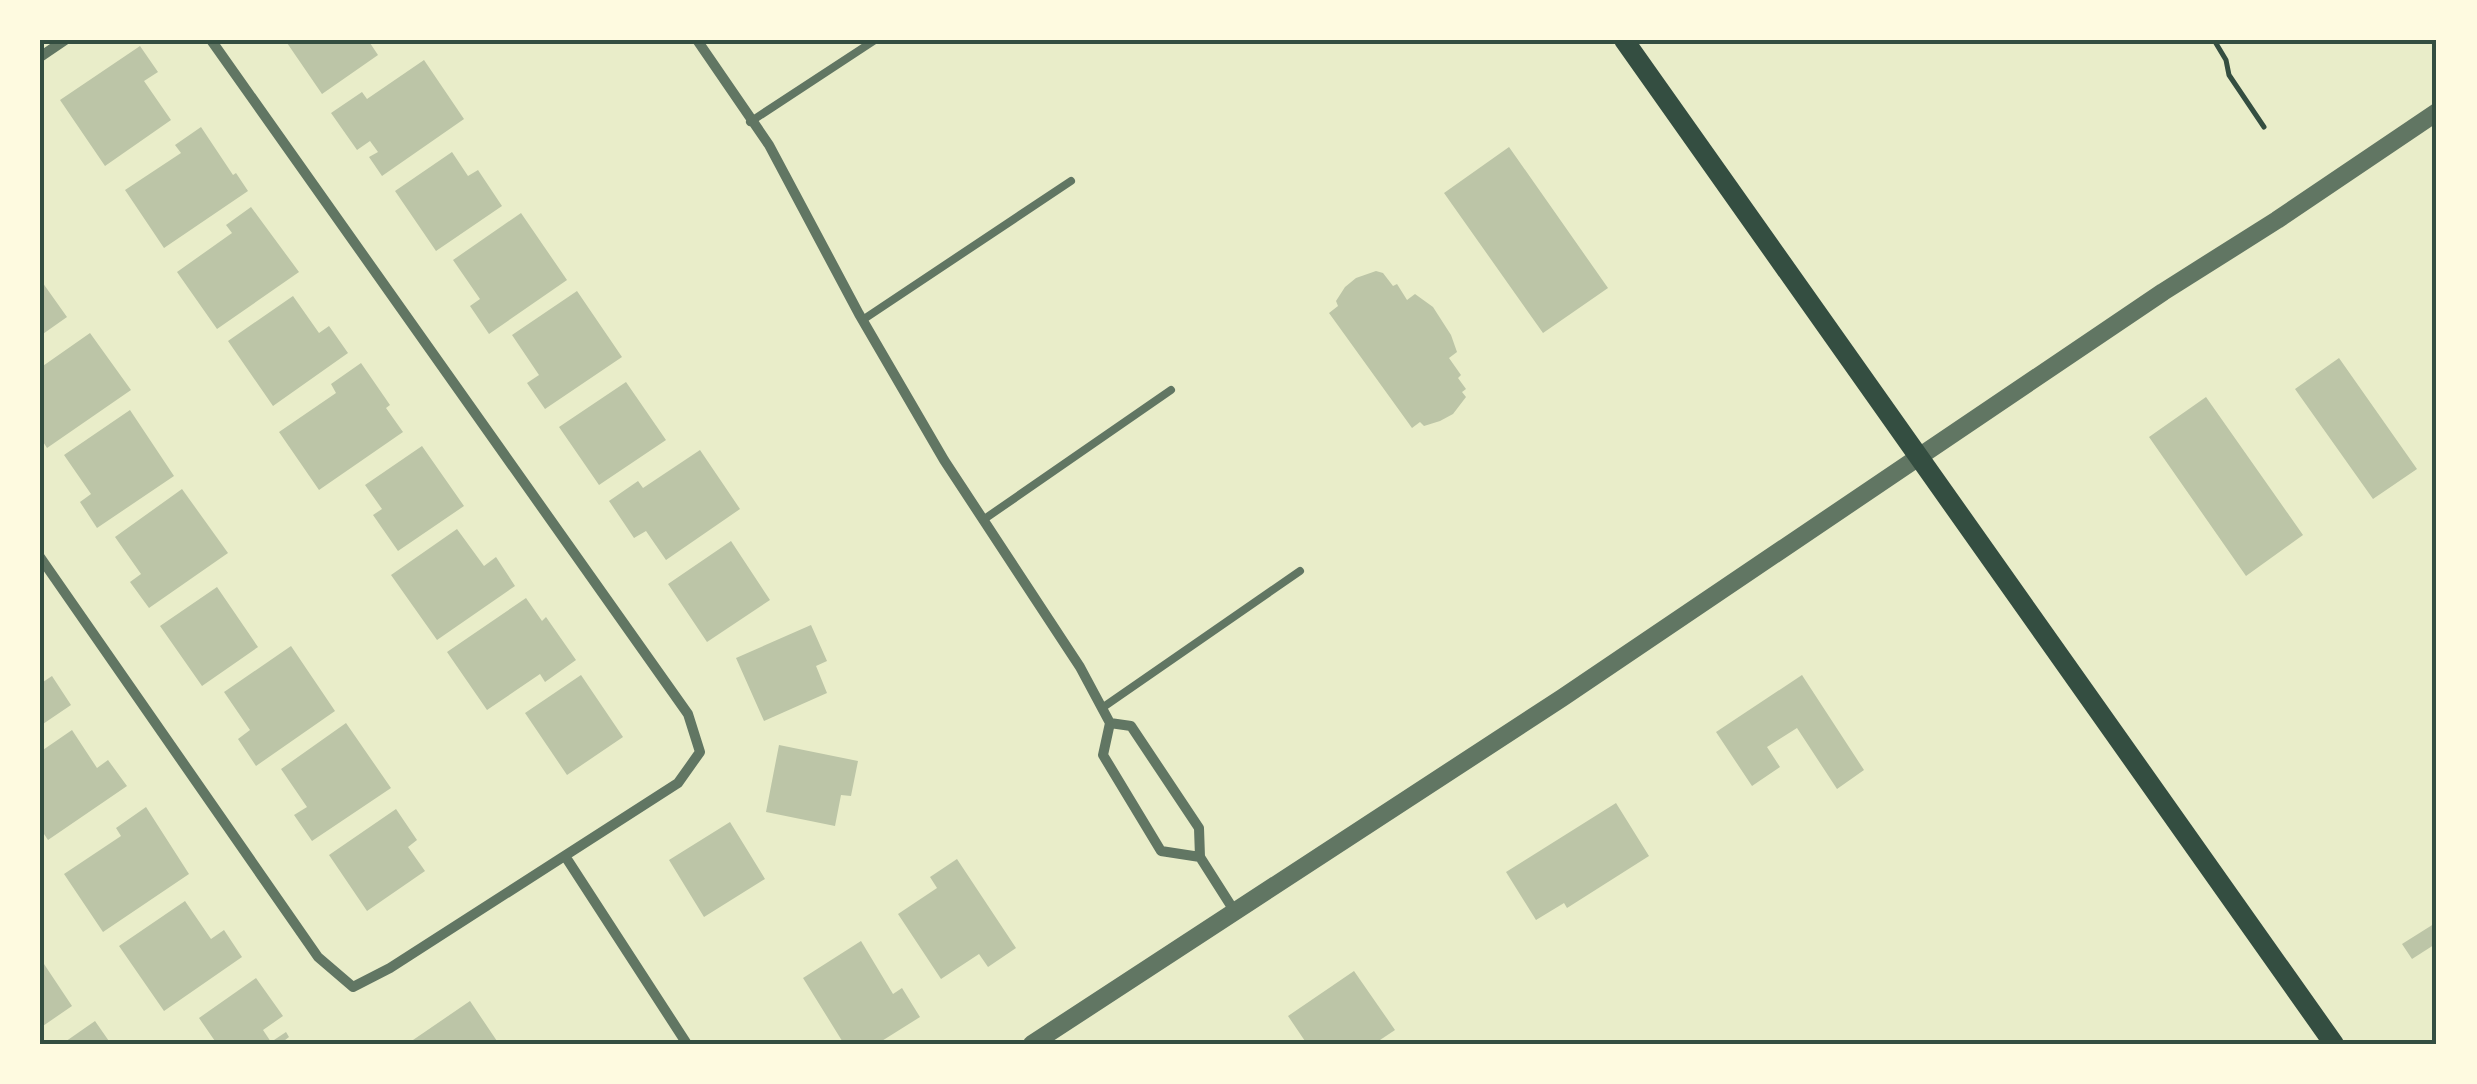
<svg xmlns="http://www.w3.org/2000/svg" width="2477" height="1084" font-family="'Nunito Sans',sans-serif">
<rect width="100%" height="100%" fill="#e9edc9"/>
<!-- building -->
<path fill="#bcc5a7" d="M 285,40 L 368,40 L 378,55 L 322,94 Z
M 140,46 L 158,72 L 144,81 L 171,120 L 105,166 L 60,100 Z
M 424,60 L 464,119 L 382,176 L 369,157 L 378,152 L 370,141 L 357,150 L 331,113 L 362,92 L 367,99 Z
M 201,127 L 233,175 L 236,173 L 248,191 L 164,248 L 125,190 L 181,153 L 175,145 Z
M 1509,147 L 1608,288 L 1543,333 L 1444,193 Z
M 452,152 L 468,176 L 478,170 L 502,206 L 436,251 L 395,191 Z
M 251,207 L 299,272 L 217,329 L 177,272 L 232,233 L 226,225 Z
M 521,213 L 567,280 L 489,334 L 470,306 L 480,299 L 453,260 Z
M 1376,271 L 1383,273 L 1393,286 L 1397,284 L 1407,300 L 1415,294 L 1433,307 L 1451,335 L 1457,352 L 1449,358 L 1461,375 L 1458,378 L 1466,389 L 1462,392 L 1466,397 L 1453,414 L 1440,421 L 1424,426 L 1420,422 L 1412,428 L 1329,313 L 1338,306 L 1336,301 L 1345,287 L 1356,278 Z
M 40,279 L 67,317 L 40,336 Z
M 577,291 L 622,357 L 545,409 L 527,383 L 539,375 L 512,335 Z
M 293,296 L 319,333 L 329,326 L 348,353 L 273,406 L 228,341 Z
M 90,333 L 131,390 L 47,448 L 40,437 L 40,368 Z
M 2339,358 L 2417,469 L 2373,499 L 2295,389 Z
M 361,363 L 390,405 L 386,408 L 403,432 L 319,490 L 279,432 L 336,393 L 331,384 Z
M 626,382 L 666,440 L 599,485 L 559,427 Z
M 2206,397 L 2303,535 L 2246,576 L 2149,437 Z
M 130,410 L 174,476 L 97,528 L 80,502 L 91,494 L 64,455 Z
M 422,446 L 464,506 L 398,551 L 373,515 L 382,509 L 365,485 Z
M 700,450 L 740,509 L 666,560 L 646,531 L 634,538 L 609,501 L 638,481 L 643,488 Z
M 182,489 L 228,553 L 149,608 L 130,582 L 141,574 L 115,537 Z
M 457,529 L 484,566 L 496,557 L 515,586 L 437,640 L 391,575 Z
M 731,541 L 770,600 L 707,642 L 668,584 Z
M 217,587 L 258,647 L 202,686 L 160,626 Z
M 526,598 L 542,621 L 546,617 L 576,660 L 545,682 L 540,674 L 487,710 L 447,652 Z
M 811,625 L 827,661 L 816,666 L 827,693 L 764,721 L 736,658 Z
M 291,646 L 335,711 L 256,766 L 238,739 L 250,730 L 224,692 Z
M 581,675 L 623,737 L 567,775 L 525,713 Z
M 1802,675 L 1864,770 L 1837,789 L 1797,728 L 1767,747 L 1780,767 L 1752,786 L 1716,732 Z
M 52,676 L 71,705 L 40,726 L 40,684 Z
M 346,723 L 391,788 L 312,841 L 294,815 L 307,807 L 281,769 Z
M 72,730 L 97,768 L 108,760 L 127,786 L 48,840 L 40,828 L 40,752 Z
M 779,745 L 858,761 L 851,796 L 841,795 L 835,826 L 766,812 Z
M 1616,803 L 1649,856 L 1567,908 L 1564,903 L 1536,920 L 1506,872 Z
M 146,807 L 189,874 L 103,932 L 64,874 L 121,836 L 116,828 Z
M 396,809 L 417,840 L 408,847 L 425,871 L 367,911 L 329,855 Z
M 730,822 L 765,879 L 704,917 L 669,860 Z
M 957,859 L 1016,948 L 988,967 L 979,954 L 941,979 L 898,914 L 937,888 L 930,877 Z
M 185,901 L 211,939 L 224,930 L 242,957 L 164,1011 L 119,946 Z
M 2437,922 L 2437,943 L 2412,959 L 2402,944 Z
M 861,941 L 893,994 L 902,988 L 920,1017 L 877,1044 L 844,1044 L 803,978 Z
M 40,958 L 72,1006 L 40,1028 Z
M 1354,971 L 1395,1030 L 1374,1044 L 1307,1044 L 1288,1016 Z
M 256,978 L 283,1016 L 263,1030 L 271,1042 L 286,1032 L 289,1037 L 280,1044 L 217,1044 L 199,1018 Z
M 470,1001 L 499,1044 L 416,1044 L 413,1040 Z
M 95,1021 L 111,1044 L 62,1044 Z"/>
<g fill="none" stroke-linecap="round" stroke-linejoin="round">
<!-- path -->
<path stroke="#344e41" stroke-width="5" d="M 2214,40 L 2226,60 L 2229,75 L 2264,127"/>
<!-- service -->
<path stroke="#617663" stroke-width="8" d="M 750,122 L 875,40
M 864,319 L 1071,181
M 983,520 L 1171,390
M 1102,708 L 1300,571"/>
<!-- minor -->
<path stroke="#617663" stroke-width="10" d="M 697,40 L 769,145 L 859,314 L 944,460 L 1080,667 L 1110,723 L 1103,755 L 1161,851 L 1200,857
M 40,57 L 65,40
M 40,557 L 318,957 L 353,987 L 390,968 L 678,783 L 700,752 L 688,714 L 211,40
M 1110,723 L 1131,726 L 1199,828 L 1200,857 L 1235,912
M 565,856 L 687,1044"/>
<!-- tertiary -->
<path stroke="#617663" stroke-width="18" d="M 1032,1044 L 1562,698 L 2163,292 L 2277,220 L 2437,112"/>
<!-- secondary -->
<path stroke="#344e41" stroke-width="20" d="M 1624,40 L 2334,1044"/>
</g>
<!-- border -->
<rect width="2477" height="1084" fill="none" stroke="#fefae0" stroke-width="85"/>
<rect x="42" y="42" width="2392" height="1000" fill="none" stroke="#344e41" stroke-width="4"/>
</svg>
